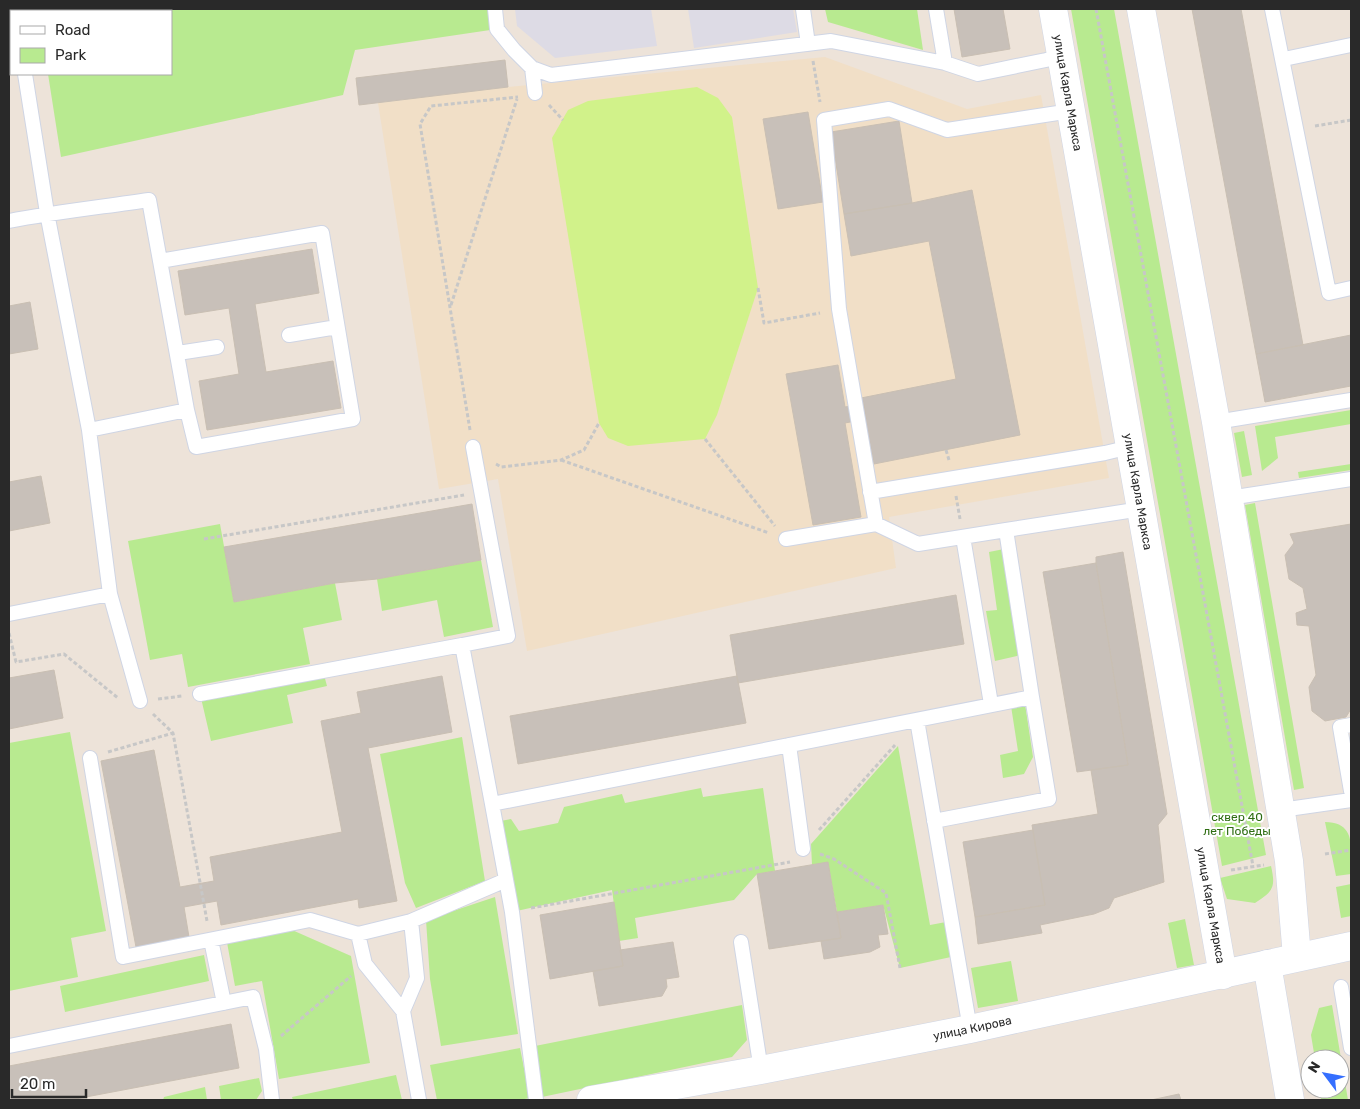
<svg xmlns="http://www.w3.org/2000/svg" width="1360" height="1109" font-family="Rubik,sans-serif">
<rect width="100%" height="100%" fill="#ede3d9"/>
<!-- industrial -->
<path fill="#dddbe5" d="M 515,9 L 651,9 L 657,46 L 555,58 L 517,26 Z
M 688,9 L 793,9 L 797,32 L 694,48 Z"/>
<!-- education -->
<path fill="#f1dfc7" d="M 825,57 L 967,109 L 1041,95 L 1109,478 L 889,517 L 896,568 L 527,651 L 498,479 L 439,489 L 378,103 L 508,87 Z"/>
<!-- green -->
<path fill="#b8ea90" d="M 107,9 L 495,9 L 497,29 L 355,50 L 343,95 L 61,157 L 48,74 L 171,74 L 171,11 L 90,11 Z
M 825,9 L 917,9 L 923,50 L 828,22 Z
M 1071,9 L 1114,9 L 1266,855 L 1222,866 Z
M 1351,410 L 1351,424 L 1275,437 L 1278,458 L 1262,471 L 1255,426 Z
M 1244,431 L 1252,475 L 1242,477 L 1234,433 Z
M 1351,464 L 1351,470 L 1299,478 L 1298,472 Z
M 1255,503 L 1304,788 L 1294,790 L 1245,505 Z
M 220,524 L 234,602 L 335,583 L 342,620 L 303,628 L 310,664 L 188,687 L 182,654 L 150,660 L 128,541 Z
M 1009,548 L 1025,654 L 995,661 L 986,611 L 997,610 L 989,552 Z
M 481,560 L 493,627 L 444,637 L 437,600 L 382,611 L 377,579 Z
M 323,671 L 327,686 L 287,695 L 293,723 L 211,741 L 201,698 Z
M 1025,704 L 1033,757 L 1024,774 L 1003,778 L 1000,755 L 1018,751 L 1011,706 Z
M 70,732 L 106,931 L 71,938 L 78,977 L 9,991 L 9,743 Z
M 462,737 L 485,881 L 416,908 L 405,883 L 380,754 Z
M 898,746 L 930,925 L 946,922 L 951,957 L 900,968 L 883,905 L 837,912 L 828,863 L 812,865 L 811,844 Z
M 701,788 L 703,797 L 763,788 L 775,871 L 757,874 L 734,900 L 635,918 L 638,938 L 619,941 L 612,890 L 512,912 L 495,822 L 511,819 L 519,831 L 558,823 L 564,807 L 622,794 L 625,803 Z
M 1325,822 C 1357,822 1351,850 1351,874 L 1336,876 Z
M 1271,866 C 1276,888 1273,891 1255,903 L 1227,899 L 1220,878 Z
M 1351,884 L 1351,916 L 1341,918 L 1336,887 Z
M 495,897 L 518,1034 L 441,1046 L 430,979 L 426,920 Z
M 1185,919 L 1194,965 L 1177,968 L 1168,923 Z
M 283,926 L 351,956 L 370,1063 L 279,1079 L 262,981 L 235,986 L 226,937 Z
M 204,955 L 209,981 L 65,1012 L 60,986 Z
M 1011,961 L 1018,1001 L 978,1008 L 971,968 Z
M 742,1005 L 747,1040 L 732,1057 L 542,1097 L 535,1046 Z
M 1332,1005 L 1348,1100 L 1321,1100 L 1320,1089 L 1340,1089 L 1340,1059 L 1315,1059 L 1311,1035 L 1319,1008 Z
M 520,1048 L 530,1098 L 519,1100 L 437,1100 L 430,1065 Z
M 396,1075 L 402,1100 L 293,1100 L 292,1097 Z
M 259,1078 L 262,1091 L 256,1100 L 221,1100 L 219,1086 Z
M 205,1087 L 207,1100 L 163,1100 L 164,1097 Z"/>
<!-- pitch -->
<path fill="#d1f28a" d="M 697,87 L 718,98 L 732,117 L 758,288 L 717,415 L 705,439 L 628,446 L 608,438 L 599,423 L 552,138 L 568,110 L 588,101 Z"/>
<!-- building -->
<path fill="#c8c0b9" stroke="#c9bfb3" d="M 954,9 L 1003,9 L 1010,49 L 962,57 Z
M 1192,9 L 1241,9 L 1303,345 L 1256,354 Z
M 505,60 L 508,87 L 359,105 L 356,78 Z
M 808,112 L 823,202 L 778,209 L 763,119 Z
M 899,121 L 912,203 L 844,214 L 831,132 Z
M 972,190 L 1020,435 L 874,464 L 861,398 L 956,379 L 929,241 L 851,256 L 844,214 L 912,203 Z
M 312,249 L 319,293 L 255,304 L 266,372 L 333,361 L 341,408 L 207,430 L 199,381 L 239,374 L 229,308 L 185,315 L 178,271 Z
M 30,302 L 38,349 L 9,354 L 9,306 Z
M 1351,335 L 1351,386 L 1265,402 L 1256,354 Z
M 838,365 L 845,407 L 864,404 L 866,419 L 845,423 L 861,517 L 813,525 L 786,374 Z
M 41,476 L 50,523 L 9,531 L 9,482 Z
M 472,504 L 481,560 L 377,579 L 335,583 L 234,602 L 224,547 Z
M 1351,524 L 1351,709 L 1346,717 L 1325,721 L 1312,711 L 1309,687 L 1316,675 L 1309,626 L 1297,625 L 1296,613 L 1307,609 L 1303,588 L 1289,579 L 1285,555 L 1294,543 L 1290,534 Z
M 1123,552 L 1167,814 L 1158,825 L 1164,882 L 1114,898 L 1109,908 L 1094,914 L 1040,925 L 1042,933 L 978,944 L 975,917 L 1045,905 L 1032,825 L 1098,814 L 1091,770 L 1128,765 L 1096,563 L 1096,557 Z
M 1096,563 L 1128,765 L 1077,772 L 1043,572 Z
M 956,595 L 964,644 L 738,683 L 730,635 Z
M 54,670 L 63,718 L 9,729 L 9,678 Z
M 442,676 L 452,732 L 368,748 L 397,901 L 359,908 L 358,899 L 221,925 L 217,901 L 184,907 L 189,937 L 136,947 L 101,761 L 154,750 L 180,887 L 214,881 L 210,857 L 342,832 L 321,721 L 361,713 L 357,692 Z
M 737,676 L 746,723 L 518,764 L 510,716 Z
M 1033,830 L 1045,905 L 975,917 L 963,842 Z
M 828,862 L 841,938 L 769,949 L 757,874 Z
M 614,902 L 623,966 L 550,979 L 540,915 Z
M 883,905 L 888,934 L 878,935 L 880,947 L 870,952 L 824,959 L 821,941 L 841,938 L 837,912 Z
M 673,942 L 679,977 L 666,979 L 667,987 L 662,996 L 599,1006 L 593,971 L 623,966 L 620,950 Z
M 231,1024 L 239,1068 L 70,1100 L 9,1100 L 9,1066 Z
M 1179,1094 L 1181,1100 L 1151,1100 Z"/>
<g fill="none" stroke-linecap="round" stroke-linejoin="round">
<!-- lane casing -->
<g stroke="#cfd5e4" stroke-width="16">
<path id="lane" d="M 495,9 L 497,29 L 514,50 L 532,68 L 551,75 L 831,41 L 945,63
M 803,9 L 808,44
M 936,9 L 945,63 L 978,74 L 1046,60 L 1062,56
M 1272,9 L 1329,293 L 1351,288
M 17,11 L 19,9
M 1284,59 L 1351,45
M 532,68 L 535,93
M 9,221 C 55,212 102,207 149,200 L 187,410 L 89,430
M 160,261 L 322,233 L 353,419 L 196,447 L 187,410
M 289,335 L 337,327
M 178,353 L 217,347
M 1216,422 L 1351,400
M 870,492 L 1105,453 L 1130,447
M 1229,498 L 1351,479
M 1006,530 L 918,544 L 876,524 L 839,309 L 824,120 L 889,109 L 947,130 L 1071,111
M 963,537 L 991,704
M 786,539 L 876,524
M 110,594 L 140,701
M 9,614 L 110,594 L 89,430 L 47,213 L 25,74
M 462,645 L 508,636 L 473,447
M 200,694 L 462,645 L 492,804
M 917,720 L 970,1029
M 1351,725 L 1340,727 L 1351,791
M 789,745 L 803,849
M 90,758 L 123,957 L 310,920 L 358,934
M 1281,810 L 1351,800
M 934,821 L 1049,799 L 1032,697
M 411,921 L 506,880
M 211,940 L 224,1003
M 741,942 L 761,1070
M 1341,987 L 1351,1048
M 403,1011 L 417,978 L 411,921 L 358,934 L 365,964 L 403,1011 L 419,1100
M 9,1046 L 253,997 L 266,1049 L 272,1100
M 536,1100 L 512,912 L 492,804 L 1032,697 L 1006,530 L 1141,509"/>
</g>
<!-- secondary casing -->
<g stroke="#cfd5e4" stroke-width="29">
<g id="secondary">
<path id="s1" d="M 1053,9 L 1223,975"/>
<path d="M 1141,9 L 1216,422 L 1289,861 L 1297,957"/>
<path d="M 1267,964 L 1290,1100"/>
<path id="s2" d="M 591,1100 L 761,1070 L 970,1029 L 1351,946"/>
</g>
</g>
<!-- path -->
<path stroke="#c7c7c7" stroke-width="3" stroke-dasharray="4 2.5" stroke-linecap="butt" d="M 1096,9 L 1253,866
M 90,11 L 107,9
M 813,61 L 820,102
M 549,105 L 563,120
M 1315,126 L 1351,120
M 758,288 L 764,323 L 820,313
M 451,305 L 517,99
M 470,430 L 420,124 L 431,106 L 518,97
M 705,439 L 775,526
M 946,450 L 949,460
M 561,460 L 769,533
M 496,464 L 501,467 L 561,460 L 584,450 L 599,423
M 956,496 L 960,519
M 204,539 L 464,495
M 9,633 L 16,662 L 64,654 L 118,698
M 158,699 L 182,696
M 153,714 L 173,733 L 207,921
M 108,752 L 173,733
M 819,830 L 895,745
M 820,854 L 834,859 L 886,893 L 900,968
M 1325,854 L 1351,850
M 1231,870 L 1264,865
M 531,908 L 790,862
M 281,1036 L 351,976"/>
<!-- lane -->
<use href="#lane" stroke="#fff" stroke-width="14"/>
<!-- secondary -->
<use href="#secondary" stroke="#fff" stroke-width="28"/>
</g>
<g text-anchor="middle" dominant-baseline="central" stroke-width="4" stroke-linejoin="round" paint-order="stroke">
<!-- street labels -->
<g font-size="12" fill="#292929" stroke="#fff">
<text stroke="none"><textPath href="#s1" startOffset="85">улица Карла Маркса</textPath></text>
<text stroke="none"><textPath href="#s1" startOffset="490">улица Карла Маркса</textPath></text>
<text stroke="none"><textPath href="#s1" startOffset="910">улица Карла Маркса</textPath></text>
<text stroke="none"><textPath href="#s2" startOffset="388">улица Кирова</textPath></text>
</g>
<!-- park labels -->
<g font-size="12" fill="#2e6d12" stroke="#fff">
<text x="1237" y="817">сквер 40<tspan x="1237" dy="14">лет Победы</tspan></text>
</g>
</g>
<!-- border -->
<rect width="1360" height="1109" fill="none" stroke="#292929" stroke-width="20"/>
<!-- legend -->
<rect x="10" y="10" width="162" height="65" fill="#ffffff" stroke="#a9a9a9"/>
<rect x="20" y="26" width="25" height="8" fill="#ffffff" stroke="#a9a9a9"/>
<text x="55" y="35" font-size="15" fill="#292929">Road</text>
<rect x="20" y="48" width="25" height="15" fill="#b8ea90" stroke="#a9a9a9"/>
<text x="55" y="60" font-size="15" fill="#292929">Park</text>
<!-- north arrow -->
<g transform="translate(1325 1074) rotate(302)"><circle r="24" fill="#ffffff" stroke="#a9a9a9"/>
<path d="M0-4L9 19L0 12L-9 19Z" fill="#356fff"/>
<text y="-8" font-size="14" font-weight="bold" text-anchor="middle" fill="#292929">N</text>
</g>
<!-- scale -->
<path d="M12 1089v8h74v-8" fill="none" stroke="#292929" stroke-width="2.5"/>
<text x="20" y="1089" font-size="15" fill="#292929" stroke="#ffffff" stroke-width="4" paint-order="stroke">20 m</text>
</svg>
